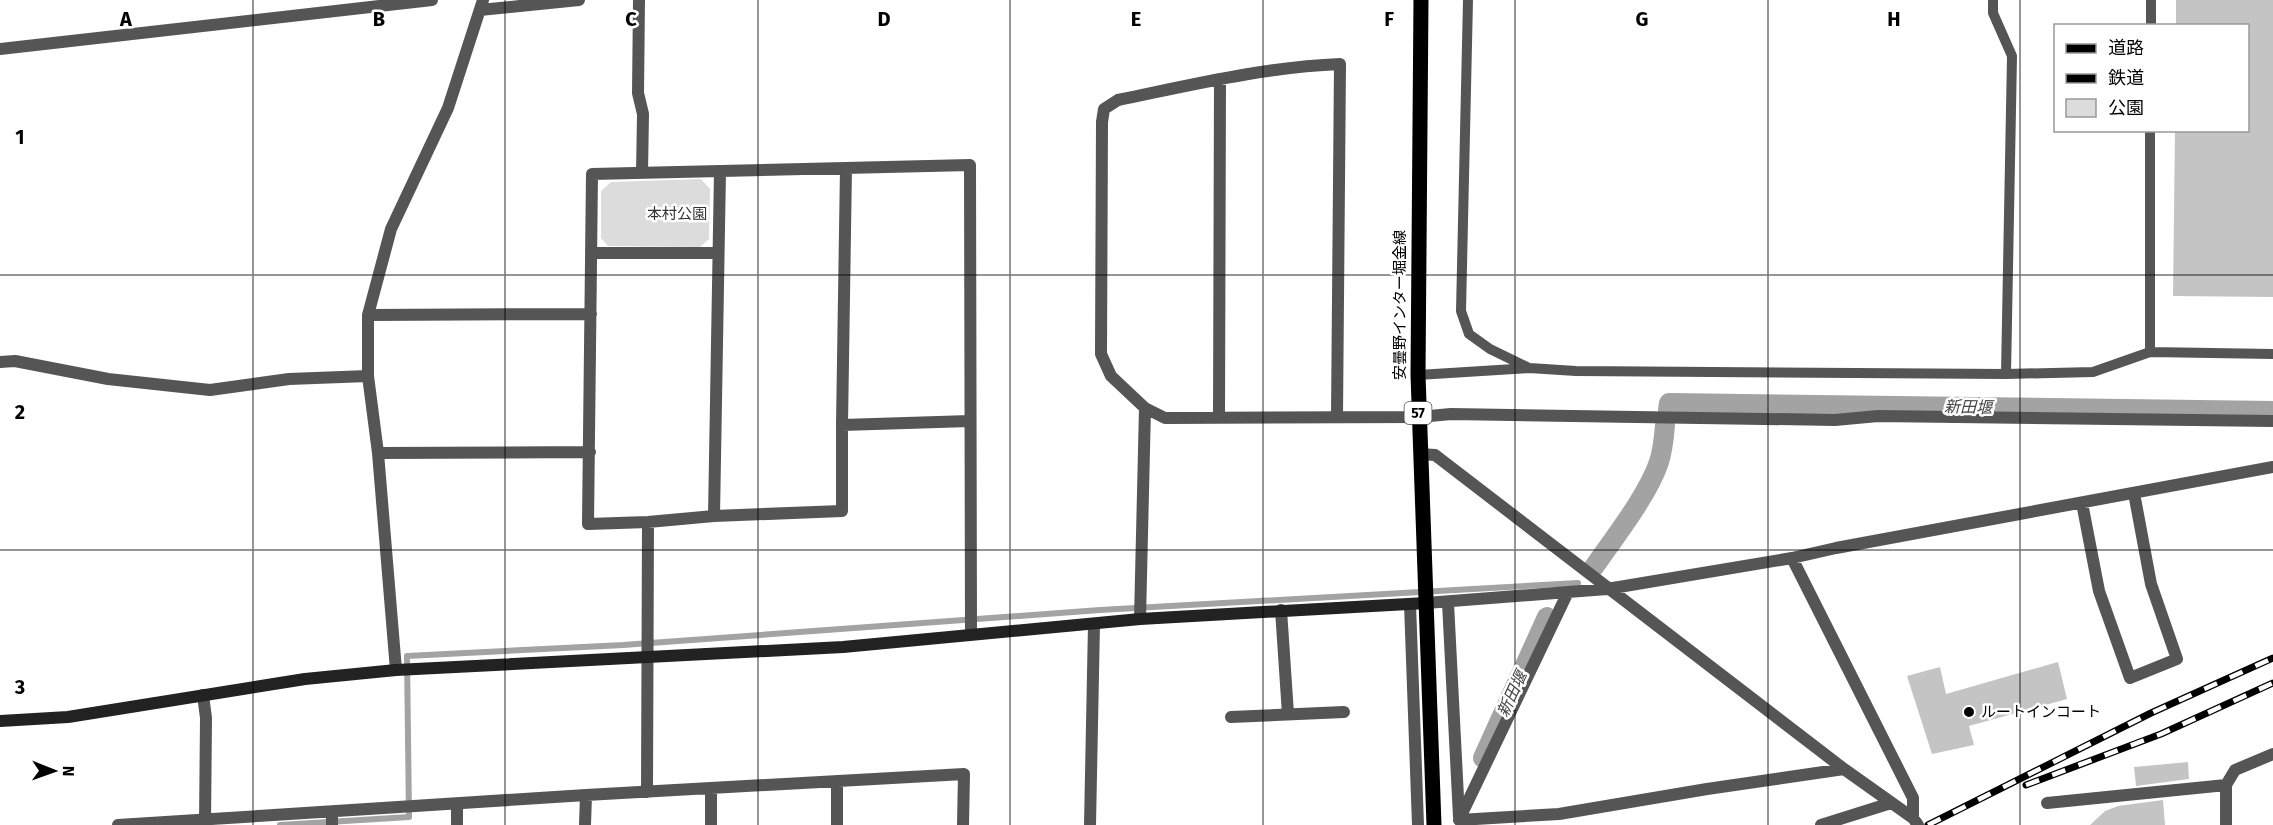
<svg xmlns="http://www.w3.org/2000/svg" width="2273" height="825" font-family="'Fira Sans','Noto Sans JP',sans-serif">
<rect width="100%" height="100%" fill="#fff"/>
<!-- green -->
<path fill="#dcdcdc" d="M 701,179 L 710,189 L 709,239 L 700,247 L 608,246 L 601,238 L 601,191 L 611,182 Z"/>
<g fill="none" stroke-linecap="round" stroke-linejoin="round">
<!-- stream -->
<path stroke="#a3a3a3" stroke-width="6" d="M 280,825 L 409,817 L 407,656 L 623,645 L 1100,610 L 1578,583"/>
<!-- canal -->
<path stroke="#a3a3a3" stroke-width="20" d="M 1668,410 L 1669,403 L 2273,411
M 1594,567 C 1614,538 1648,495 1659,462 C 1663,450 1664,437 1665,425
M 1483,758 L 1547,617"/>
</g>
<!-- building -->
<path fill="#c4c4c4" d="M 2176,0 L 2273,0 L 2273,297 L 2173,296 L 2175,130 L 2247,130 L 2247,26 L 2176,26 Z
M 2058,662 L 2067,699 L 1969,726 L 1974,745 L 1932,754 L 1907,676 L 1940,667 L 1946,694 Z
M 2188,762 L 2189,779 L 2136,786 L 2134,767 Z
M 2163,800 L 2165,825 L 2090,825 L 2105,811 L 2118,806 Z"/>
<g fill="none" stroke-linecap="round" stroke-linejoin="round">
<!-- lane -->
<path stroke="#555" stroke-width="10" d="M 1468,0 L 1461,311 L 1469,334 L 1490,349 L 1529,368
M 1993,0 L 1993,13 L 2012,56 L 2006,374
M 2151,26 L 2151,0
M 2150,352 L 2150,130
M 1418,375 L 1529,368 L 1576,371 L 2006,374 L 2093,372 L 2150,352 L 2273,354"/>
<!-- street -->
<path stroke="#555" stroke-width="12" d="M 639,0 L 638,93 L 643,114 L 642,173
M 480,10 L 579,0
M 0,49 L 432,0
M 592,253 L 718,253
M 368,315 L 591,314
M 0,362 L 15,361 L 108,379 L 210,390 L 289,379 L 368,376
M 1145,408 L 1111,376 L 1101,354 L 1102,122 L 1104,109 L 1118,100 C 1191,85 1265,67 1340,64 L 1337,416
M 1219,417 L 1220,79
M 970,421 L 842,425 L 842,511 L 714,516 L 648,522 L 588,524 L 592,174 L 970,165 L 971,633
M 842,425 L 846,168
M 378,453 L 590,452
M 1420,454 L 1435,455 L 1844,769 L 1913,818 L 1918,825
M 2082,503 L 2099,591 L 2130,678 L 2177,659 L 2151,584 L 2134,493
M 714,516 L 720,171
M 1792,558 L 1913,798 L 1913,818
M 1426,603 L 1568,592
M 1448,603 L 1459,817
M 1410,604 L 1418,825
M 1281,610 L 1288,714
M 1140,619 L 1145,408 L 1165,418 L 1419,417 L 1451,414 L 1835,420 L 1878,416 L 2273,421
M 396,670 L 378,453 L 368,376 L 368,315 L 391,229 L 448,108 L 483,0
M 203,695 L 206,718 L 205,825
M 1231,717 L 1344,712
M 837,781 L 837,825
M 647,792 L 648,522
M 2047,803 L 2226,785
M 1459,820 L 1568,592 L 1607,589 L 1792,558 L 1836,548 L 2273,467
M 1459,820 L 1559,814 L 1707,789 L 1844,769
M 118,825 L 586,795 L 964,774 L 963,825
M 332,825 L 332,812
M 457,825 L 457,804
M 585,825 L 586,795
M 711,825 L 711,789
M 1090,825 L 1094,624
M 1821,825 L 1891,803
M 2226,825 L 2226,785 L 2235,770 L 2273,754"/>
<!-- secondary -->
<path stroke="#222" stroke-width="12" d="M 0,721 L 68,717 L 305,679 L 396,670 L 843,647 L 1140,619 L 1426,603"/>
<!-- primary -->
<path stroke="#000" stroke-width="15" d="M 1421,0 L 1418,375 L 1434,825"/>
<!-- rail casing -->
<g stroke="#000" stroke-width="7">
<path id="rail" d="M 2026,785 L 2161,734 L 2273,683
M 1928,825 L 2151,713 L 2273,658"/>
</g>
<!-- rail -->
<use href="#rail" stroke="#fff" stroke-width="4.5" stroke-dasharray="14" stroke-linecap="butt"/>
</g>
<!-- grid -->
<path fill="none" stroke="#000" stroke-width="1.5" stroke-opacity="0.55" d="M 253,0 L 253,825M 505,0 L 505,825M 758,0 L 758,825M 1010,0 L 1010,825M 1263,0 L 1263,825M 1515,0 L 1515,825M 1768,0 L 1768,825M 2020,0 L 2020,825M 0,275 L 2273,275M 0,550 L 2273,550"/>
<!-- markers -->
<circle fill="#000" stroke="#fff" stroke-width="2" cx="1969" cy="712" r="6"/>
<g text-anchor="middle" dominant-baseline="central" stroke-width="5" stroke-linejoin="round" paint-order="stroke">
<!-- shield labels -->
<rect fill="#fff" stroke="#4c4c4c" stroke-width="1.5" x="1404.5" y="402" width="27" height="22" rx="4.5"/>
<g font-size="14" font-weight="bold" fill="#000">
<text x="1418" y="413">57</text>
</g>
<!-- park labels -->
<g font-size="15" fill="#333" stroke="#fff">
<text x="677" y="214">本村公園</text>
</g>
<!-- street labels -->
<g font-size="15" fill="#000" stroke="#fff">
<text transform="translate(1400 305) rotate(-90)">安曇野インター堀金線</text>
</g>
<!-- poi labels -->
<g font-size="15" fill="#000" stroke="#fff" text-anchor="start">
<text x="1981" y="712">ルートインコート</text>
</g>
<!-- water labels -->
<g font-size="16" font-style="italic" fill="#444" stroke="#fff">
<text transform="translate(1968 407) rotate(1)">新田堰</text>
<text transform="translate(1512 694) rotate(-65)">新田堰</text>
</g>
</g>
<g font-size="20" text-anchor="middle" font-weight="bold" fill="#000" stroke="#fff" stroke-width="5" stroke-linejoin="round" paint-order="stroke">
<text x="126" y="26">A</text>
<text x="379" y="26">B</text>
<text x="631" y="26">C</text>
<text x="884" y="26">D</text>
<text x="1136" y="26">E</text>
<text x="1389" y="26">F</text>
<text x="1642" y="26">G</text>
<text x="1894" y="26">H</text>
<text x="20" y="144">1</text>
<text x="20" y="419">2</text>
<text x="20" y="694">3</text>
</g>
<!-- legend -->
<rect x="2054" y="24" width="195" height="108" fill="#ffffff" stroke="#999999" stroke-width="1.5"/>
<rect x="2066" y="44" width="30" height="9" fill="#000000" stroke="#999999" stroke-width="1.5"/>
<text x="2108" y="54" font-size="18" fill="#000000">道路</text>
<rect x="2066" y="74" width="30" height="9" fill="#000000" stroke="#999999" stroke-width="1.5"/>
<text x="2108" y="84" font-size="18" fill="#000000">鉄道</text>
<rect x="2066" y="99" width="30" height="18" fill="#dcdcdc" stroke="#999999" stroke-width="1.5"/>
<text x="2108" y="114" font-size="18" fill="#000000">公園</text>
<!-- north arrow -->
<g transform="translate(54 771) rotate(91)" stroke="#ffffff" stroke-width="4.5" paint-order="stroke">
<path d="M0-4.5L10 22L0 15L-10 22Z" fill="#000000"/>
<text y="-9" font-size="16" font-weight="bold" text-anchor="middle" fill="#000000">N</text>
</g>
</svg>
